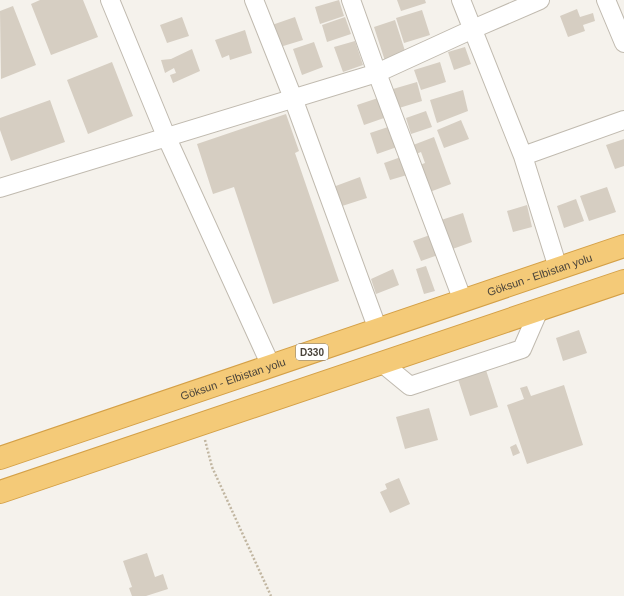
<svg xmlns="http://www.w3.org/2000/svg" width="624" height="596" font-family="Arial,sans-serif">
<rect width="100%" height="100%" fill="#f5f2ec"/>
<!-- building -->
<path fill="#d6cec2" d="M 40,0 L 83,0 L 98,37 L 51,55 L 31,4 Z
M 339,0 L 344,16 L 320,24 L 315,7 Z
M 397,0 L 425,0 L 426,3 L 401,11 Z
M 13,6 L 36,65 L 1,79 L 0,11 Z
M 577,9 L 580,17 L 593,13 L 595,21 L 583,25 L 585,31 L 568,37 L 560,16 Z
M 422,10 L 430,35 L 404,43 L 396,18 Z
M 182,17 L 189,36 L 167,43 L 160,25 Z
M 295,17 L 303,40 L 280,47 L 272,25 Z
M 345,17 L 351,34 L 327,42 L 322,25 Z
M 395,20 L 406,54 L 385,61 L 374,27 Z
M 245,30 L 252,53 L 230,60 L 229,55 L 222,58 L 215,40 Z
M 355,41 L 363,65 L 343,72 L 334,47 Z
M 314,42 L 323,67 L 302,75 L 293,49 Z
M 465,47 L 471,64 L 454,70 L 448,52 Z
M 192,49 L 200,71 L 173,83 L 170,75 L 176,73 L 174,68 L 165,73 L 161,60 L 171,59 Z
M 112,62 L 133,116 L 88,134 L 67,80 Z
M 440,62 L 446,82 L 421,90 L 414,70 Z
M 417,82 L 422,101 L 399,108 L 393,89 Z
M 463,90 L 468,111 L 437,123 L 430,100 Z
M 378,98 L 384,118 L 364,125 L 357,105 Z
M 50,100 L 65,142 L 11,161 L 0,130 L 0,118 Z
M 426,111 L 432,127 L 411,134 L 406,118 Z
M 286,114 L 299,151 L 295,153 L 339,281 L 273,304 L 234,187 L 213,194 L 197,144 Z
M 461,120 L 469,139 L 444,148 L 437,130 Z
M 391,126 L 397,147 L 377,154 L 370,133 Z
M 434,137 L 451,184 L 427,193 L 417,166 L 425,163 L 421,152 L 411,156 L 408,147 Z
M 624,139 L 624,166 L 615,169 L 606,145 Z
M 401,157 L 407,175 L 390,180 L 384,163 Z
M 360,177 L 367,198 L 339,207 L 333,187 Z
M 607,187 L 616,212 L 589,221 L 580,196 Z
M 576,199 L 584,221 L 564,228 L 557,206 Z
M 527,205 L 532,227 L 513,232 L 507,211 Z
M 463,213 L 472,242 L 447,251 L 438,221 Z
M 430,235 L 438,255 L 421,261 L 413,241 Z
M 426,266 L 435,291 L 424,294 L 416,269 Z
M 393,269 L 399,285 L 376,294 L 371,279 Z
M 579,330 L 587,353 L 563,361 L 556,338 Z
M 485,367 L 498,407 L 470,416 L 457,376 Z
M 564,385 L 583,445 L 527,464 L 507,405 L 524,399 L 520,388 L 527,386 L 531,396 Z
M 429,408 L 438,440 L 405,449 L 396,417 Z
M 516,444 L 520,453 L 513,456 L 510,447 Z
M 399,478 L 410,504 L 390,513 L 380,492 L 387,489 L 385,484 Z
M 147,553 L 155,577 L 163,574 L 168,589 L 146,596 L 132,596 L 129,588 L 132,587 L 123,561 Z"/>
<g fill="none" stroke-linecap="round" stroke-linejoin="round">
<!-- minor casing -->
<g stroke="#c0baaf" stroke-width="20">
<path id="minor" d="M 110,0 L 166,136 L 271,366
M 254,0 L 293,98 L 378,330
M 351,0 L 377,73 L 463,301
M 461,0 L 523,156 L 558,268
M 606,0 L 624,43
M 523,156 L 624,120
M 0,188 L 377,73 L 473,29 L 540,0
M 382,363 L 410,386 L 522,349 L 539,310"/>
</g>
<!-- highway casing -->
<g stroke="#d4a047" stroke-width="24">
<g id="highway">
<path id="s1" d="M 0,458 L 624,246"/>
<path d="M 0,492 L 624,281"/>
</g>
</g>
<!-- path -->
<path stroke="#c1b6a1" stroke-width="2.5" stroke-dasharray="2 2" stroke-linecap="butt" d="M 205,440 L 212,467 L 271,596"/>
<!-- minor -->
<use href="#minor" stroke="#fff" stroke-width="18"/>
<!-- highway -->
<use href="#highway" stroke="#f4ca78" stroke-width="22"/>
</g>
<g text-anchor="middle" dominant-baseline="central" stroke-width="3.5" stroke-linejoin="round" paint-order="stroke">
<!-- shield labels -->
<rect fill="#fff" stroke="#807b75" stroke-width="1" x="296" y="344" width="32" height="16" rx="3"/>
<g font-size="10" font-weight="bold" fill="#49433a">
<text x="312" y="352">D330</text>
</g>
<!-- street labels -->
<g font-size="11" fill="#49433a" stroke="#fff">
<text stroke="none"><textPath href="#s1" startOffset="570">Göksun - Elbistan yolu</textPath></text>
<text stroke="none"><textPath href="#s1" startOffset="246">Göksun - Elbistan yolu</textPath></text>
</g>
</g>
</svg>
